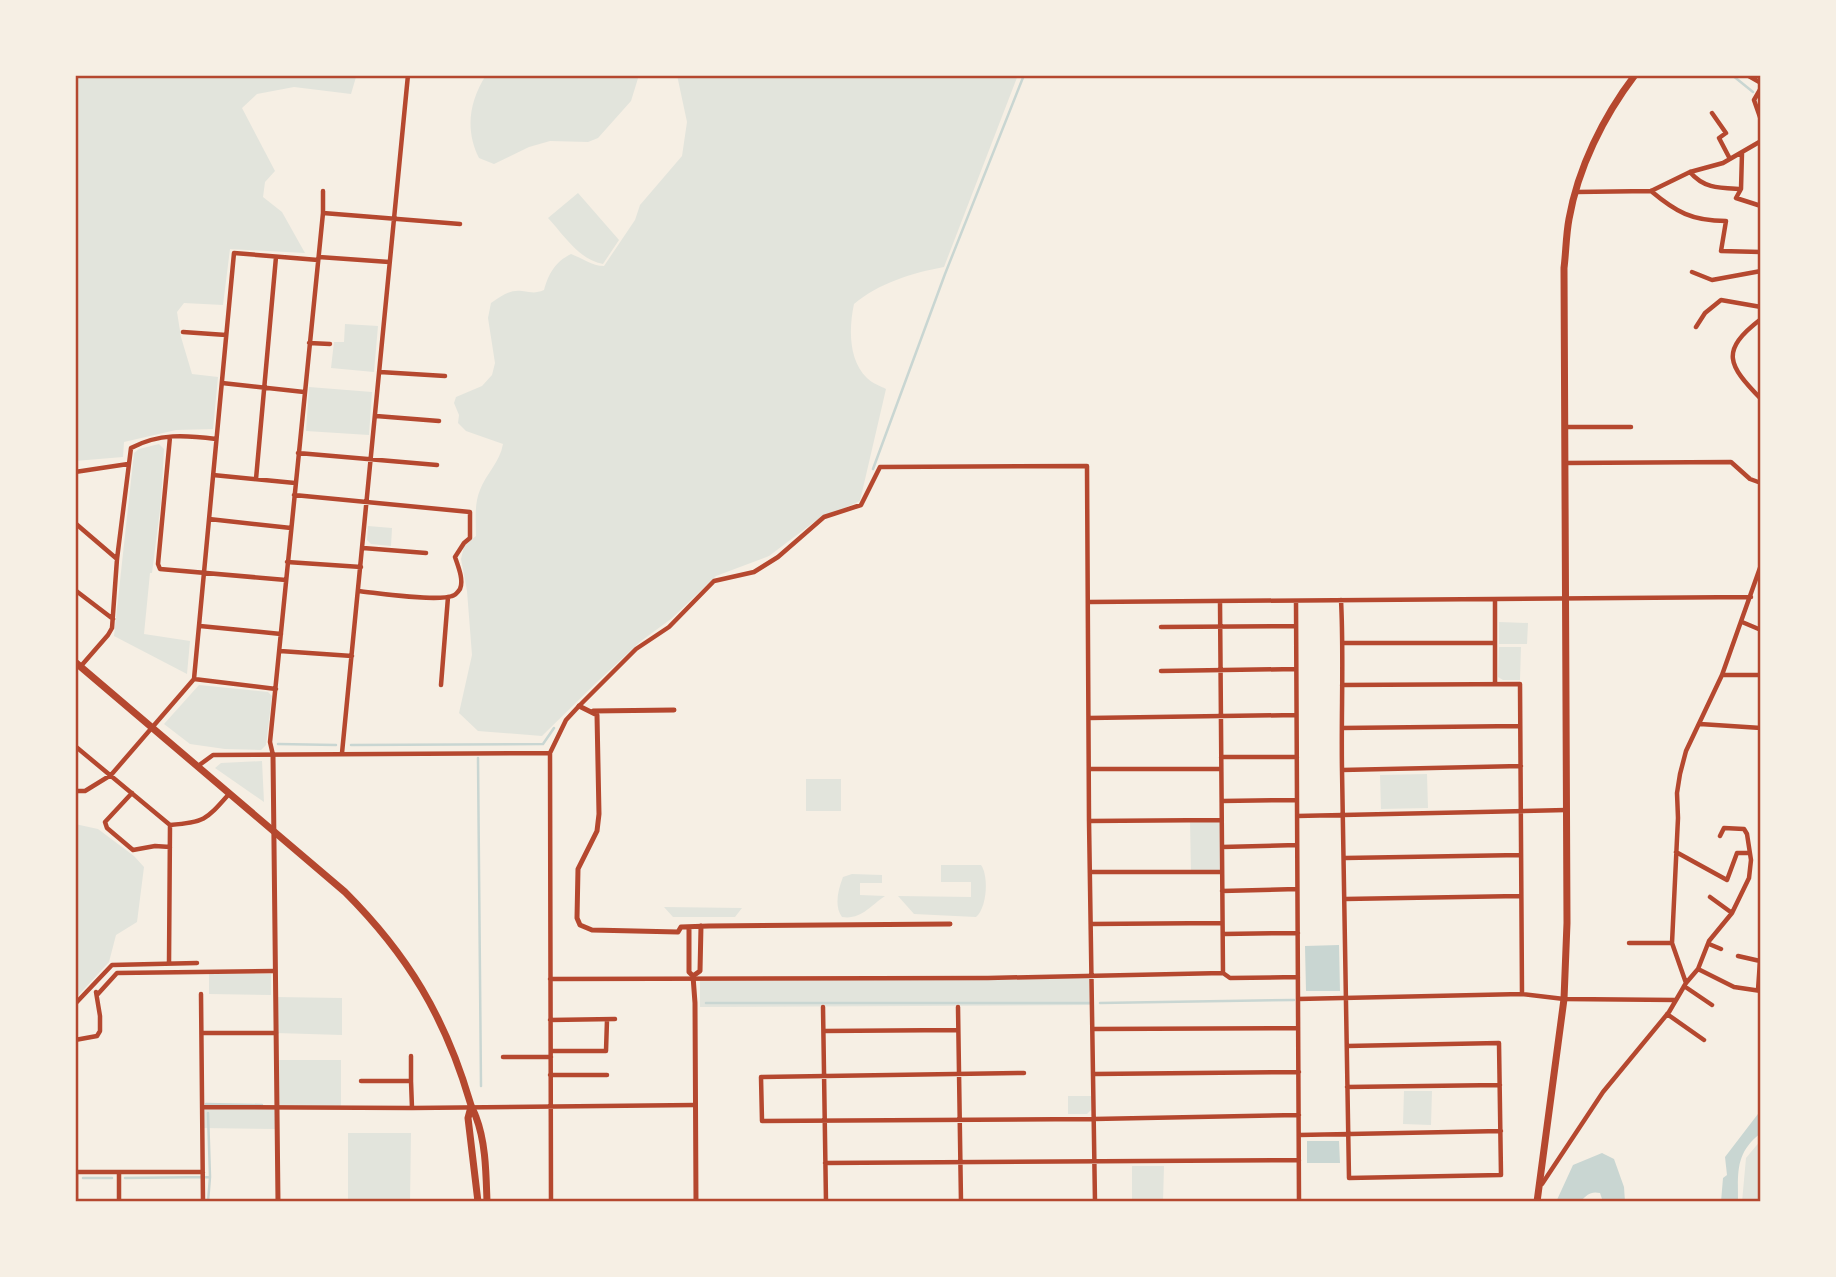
<svg xmlns="http://www.w3.org/2000/svg" width="1836" height="1277" font-family="Jost,sans-serif">
<rect width="100%" height="100%" fill="#f6efe4"/>
<!-- green -->
<path fill="#e2e4dc" d="M 75,75 L 356,77 L 351,94 L 294,87 L 257,94 L 242,108 L 275,171 L 265,182 L 263,197 L 282,212 L 305,253 L 230,249 L 223,305 L 184,303 L 177,312 L 181,337 L 192,374 L 218,377 L 213,429 L 176,430 L 124,442 L 123,457 L 75,461 Z
M 486,75 L 639,75 L 631,101 L 598,138 L 588,142 L 550,141 L 529,147 L 494,164 L 479,158 C 465,130 469,102 486,75 Z
M 677,75 L 1018,75 L 944,267 C 912,273 879,283 854,304 C 849,327 848,360 867,378 C 872,383 880,386 886,389 L 860,501 L 814,522 L 769,556 L 716,576 L 671,619 L 641,641 L 597,682 L 542,736 L 478,731 L 459,713 L 472,655 L 467,591 L 461,559 L 464,546 L 476,536 C 476,521 474,504 480,490 C 486,474 500,462 503,444 L 466,431 L 458,423 L 459,415 L 454,403 L 456,397 L 482,386 L 492,375 L 495,363 L 488,318 L 491,303 C 501,296 510,289 522,291 C 532,292 534,294 544,290 C 549,273 555,262 571,254 C 582,258 592,266 604,266 L 635,220 L 640,205 L 682,156 L 687,122 Z
M 578,193 L 619,240 L 603,264 C 579,260 563,234 548,218 Z
M 345,324 L 378,326 L 374,372 L 331,368 L 334,342 L 344,342 Z
M 309,387 L 372,392 L 369,435 L 306,431 Z
M 159,444 L 164,449 L 161,502 L 152,573 L 150,573 L 144,634 L 190,641 L 187,674 L 114,636 L 134,453 L 139,449 Z
M 368,526 L 392,528 L 391,546 L 371,544 L 367,540 Z
M 1499,622 L 1528,623 L 1527,644 L 1499,644 Z
M 1499,647 L 1521,647 L 1520,680 L 1503,680 L 1498,677 Z
M 199,685 L 268,692 L 272,696 L 266,745 L 261,750 L 225,749 L 190,744 L 164,724 Z
M 262,761 L 264,802 L 215,768 L 221,763 Z
M 1427,774 L 1428,808 L 1381,809 L 1380,775 Z
M 806,779 L 841,779 L 841,811 L 806,811 Z
M 1190,820 L 1222,820 L 1222,872 L 1191,872 Z
M 75,824 L 98,829 L 134,856 L 144,867 L 137,922 L 116,935 L 109,962 L 75,999 Z
M 941,865 L 981,865 C 989,876 987,908 976,917 L 914,914 L 898,896 L 971,897 L 971,882 L 941,882 Z
M 852,874 L 882,875 L 882,883 L 860,883 L 860,895 L 885,896 C 870,906 861,920 842,917 C 834,906 838,890 843,877 Z
M 664,907 L 742,908 L 735,917 L 673,917 Z
M 209,974 L 271,974 L 271,995 L 209,994 Z
M 1093,976 L 1093,1005 L 700,1007 L 700,981 Z
M 276,997 L 342,998 L 342,1035 L 276,1033 Z
M 277,1060 L 341,1060 L 341,1106 L 277,1109 L 277,1129 L 202,1128 L 202,1106 L 276,1109 Z
M 1404,1091 L 1432,1091 L 1431,1125 L 1403,1124 Z
M 1068,1096 L 1091,1096 L 1091,1110 L 1087,1114 L 1068,1114 Z
M 348,1133 L 411,1133 L 410,1202 L 348,1202 Z
M 1761,1140 L 1761,1202 L 1742,1202 L 1746,1158 Z
M 1132,1166 L 1164,1166 L 1163,1202 L 1132,1202 Z"/>
<!-- water -->
<path fill="#c9d6d2" d="M 1339,945 L 1340,991 L 1306,991 L 1305,946 Z
M 1761,1110 L 1761,1133 C 1735,1153 1738,1172 1738,1202 L 1721,1202 L 1723,1178 L 1727,1175 L 1725,1157 Z
M 1307,1141 L 1339,1141 L 1340,1163 L 1307,1163 Z
M 1602,1153 L 1614,1159 L 1624,1187 L 1625,1202 L 1603,1202 L 1600,1193 C 1590,1191 1587,1195 1580,1202 L 1556,1202 L 1573,1165 Z"/>
<g fill="none" stroke-linecap="round" stroke-linejoin="round">
<!-- stream -->
<path stroke="#c9d6d2" stroke-width="2.5" d="M 1732,75 L 1753,92
M 873,469 L 945,274 L 1024,75
M 278,744 L 336,745
M 351,745 L 543,744 L 554,728
M 478,758 L 481,1086
M 706,1003 L 1090,1003
M 1100,1003 L 1294,1000
M 206,1104 L 262,1105
M 208,1113 L 210,1177 L 208,1202
M 83,1178 L 112,1178
M 125,1178 L 209,1177"/>
<!-- minor -->
<path stroke="#b5482f" stroke-width="4.5" d="M 1747,75 L 1761,83
M 1761,88 L 1754,100 L 1761,120
M 1712,113 L 1726,133 L 1719,138 L 1730,159
M 1690,172 C 1704,189 1721,188 1741,189 L 1736,198 L 1761,206
M 1741,189 L 1742,153
M 1651,191 C 1676,212 1692,221 1726,221 L 1721,251 L 1761,252
M 1576,192 L 1651,191 L 1690,172 L 1723,163 L 1761,141
M 323,213 L 323,191
M 319,257 L 389,262
M 1692,272 L 1712,280 L 1761,271
M 1761,319 C 1719,351 1728,365 1761,399
M 1696,327 L 1705,313 L 1721,300 L 1761,307
M 183,332 L 226,335
M 309,343 L 330,344
M 380,372 L 445,376
M 222,383 L 304,392
M 376,416 L 439,421
M 1565,427 L 1631,427
M 170,437 L 158,564 L 160,569 L 286,580
M 298,453 L 437,465
M 1565,463 L 1731,462 L 1750,479 L 1761,483
M 75,472 L 128,464
M 213,475 L 295,483
M 256,479 L 276,257
M 294,495 L 470,512 L 470,538 L 464,543 L 455,557 C 458,566 464,580 460,589 C 458,592 456,595 452,596 C 436,602 378,593 358,591
M 209,519 L 291,528
M 75,523 L 117,559
M 363,548 L 426,553
M 287,562 L 361,567
M 75,590 L 113,619
M 1495,599 L 1495,684
M 1341,600 C 1344,656 1341,713 1342,770 C 1344,906 1346,1042 1349,1178 L 1501,1175 L 1499,1043 L 1347,1046
M 1296,601 L 1299,1202
M 1089,602 L 1751,597
M 1742,622 L 1761,630
M 200,626 L 281,634
M 1161,627 L 1296,626
M 1343,643 L 1494,643
M 280,651 L 352,656
M 81,666 L 108,635 L 112,628 L 117,559 L 131,448 C 159,433 186,435 216,439
M 1161,671 L 1296,669
M 1722,675 L 1761,675
M 194,679 L 276,689
M 441,685 L 448,597
M 1342,685 L 1520,684 L 1522,994
M 1089,718 L 1296,715
M 1700,724 L 1761,728
M 1342,728 L 1520,726
M 75,746 L 170,825 C 205,822 206,820 229,794
M 342,753 L 408,75
M 273,755 L 270,742 L 323,213 L 460,224
M 1221,757 L 1297,757
M 198,766 L 213,755 L 550,753
M 1090,769 L 1221,769
M 1342,770 L 1521,766
M 75,791 L 85,791 L 111,775 L 194,679 L 234,253 L 318,260
M 132,793 L 105,822 L 107,828 L 133,850 L 155,846 L 170,847
M 1222,801 L 1297,800
M 1297,816 L 1566,810
M 1089,821 L 1221,820
M 1222,847 L 1297,845
M 1676,852 L 1727,880 L 1737,853 L 1750,853
M 1345,858 L 1521,855
M 1090,872 L 1222,872
M 1222,891 L 1297,889
M 1710,897 L 1732,913
M 1345,899 L 1520,896
M 1091,924 L 1222,923
M 1223,934 L 1298,933
M 1629,943 L 1672,943
M 1709,944 L 1721,949
M 1738,956 L 1760,961 L 1758,990
M 169,963 L 170,825
M 1698,969 L 1734,987 L 1761,991
M 1223,973 L 1230,978 L 1298,977
M 550,979 L 988,978 L 1223,973 L 1220,601
M 1686,983 L 1672,943 L 1678,818 L 1677,793 L 1680,774 L 1686,751 L 1722,675 L 1761,565
M 1684,986 L 1712,1005
M 201,994 L 203,1202
M 97,995 L 117,973 L 275,971
M 1298,999 L 1522,994 L 1564,999 L 1676,1000
M 75,1004 L 112,965 L 197,963
M 823,1007 L 826,1202
M 958,1007 L 961,1202
M 1667,1014 L 1704,1040
M 550,1020 L 615,1019
M 1094,1029 L 1298,1028
M 824,1031 L 958,1030
M 202,1033 L 276,1033
M 75,1040 L 97,1036 L 100,1031 L 100,1016 L 96,992
M 551,1051 L 606,1051 L 607,1020
M 411,1056 L 411,1081
M 503,1057 L 551,1057
M 1024,1073 L 761,1077 L 762,1121 L 1094,1119 L 1299,1115
M 1094,1074 L 1299,1072
M 550,1075 L 607,1075
M 361,1081 L 411,1081 L 412,1108
M 1347,1087 L 1500,1085
M 202,1107 L 412,1108 L 695,1105
M 1299,1135 L 1501,1131
M 825,1163 L 1299,1160
M 75,1172 L 203,1172
M 119,1172 L 119,1202
M 1542,1184 L 1603,1092 L 1669,1012 L 1686,983 L 1698,969 L 1709,941 L 1732,913 L 1749,878 L 1751,860 L 1747,834 L 1744,829 L 1724,828 L 1720,836
M 76,1202 L 76,1172
M 551,1202 L 550,753 L 566,720 L 579,706 L 636,649 L 669,627 L 714,581 L 754,572 L 778,557 L 824,517 L 861,505 L 880,467 L 1087,466 L 1089,821 L 1095,1202"/>
<!-- tertiary -->
<path stroke="#b5482f" stroke-width="5" d="M 579,706 L 597,715 L 599,814 L 597,831 L 578,869 L 577,918 L 580,925 L 592,930 L 678,932 L 681,927 L 709,926 L 950,924
M 593,711 L 674,710
M 273,755 L 278,1202
M 689,927 L 689,972 L 693,976 L 695,1003 L 696,1202
M 693,976 L 700,971 L 701,926"/>
<!-- primary -->
<path stroke="#b5482f" stroke-width="7" d="M 75,662 L 345,892 C 408,955 445,1017 470,1102 C 471,1107 474,1111 476,1117 C 486,1143 486,1174 487,1202
M 471,1107 L 468,1118 L 478,1202
M 1537,1202 L 1564,999 L 1567,923 L 1564,268 C 1566,252 1566,235 1569,219 C 1578,168 1603,117 1635,75"/>
</g>
<!-- border -->
<rect width="1836" height="1277" fill="none" stroke="#f6efe4" stroke-width="154"/>
<rect x="77" y="77" width="1682" height="1123" fill="none" stroke="#b5482f" stroke-width="2.5"/>
</svg>
